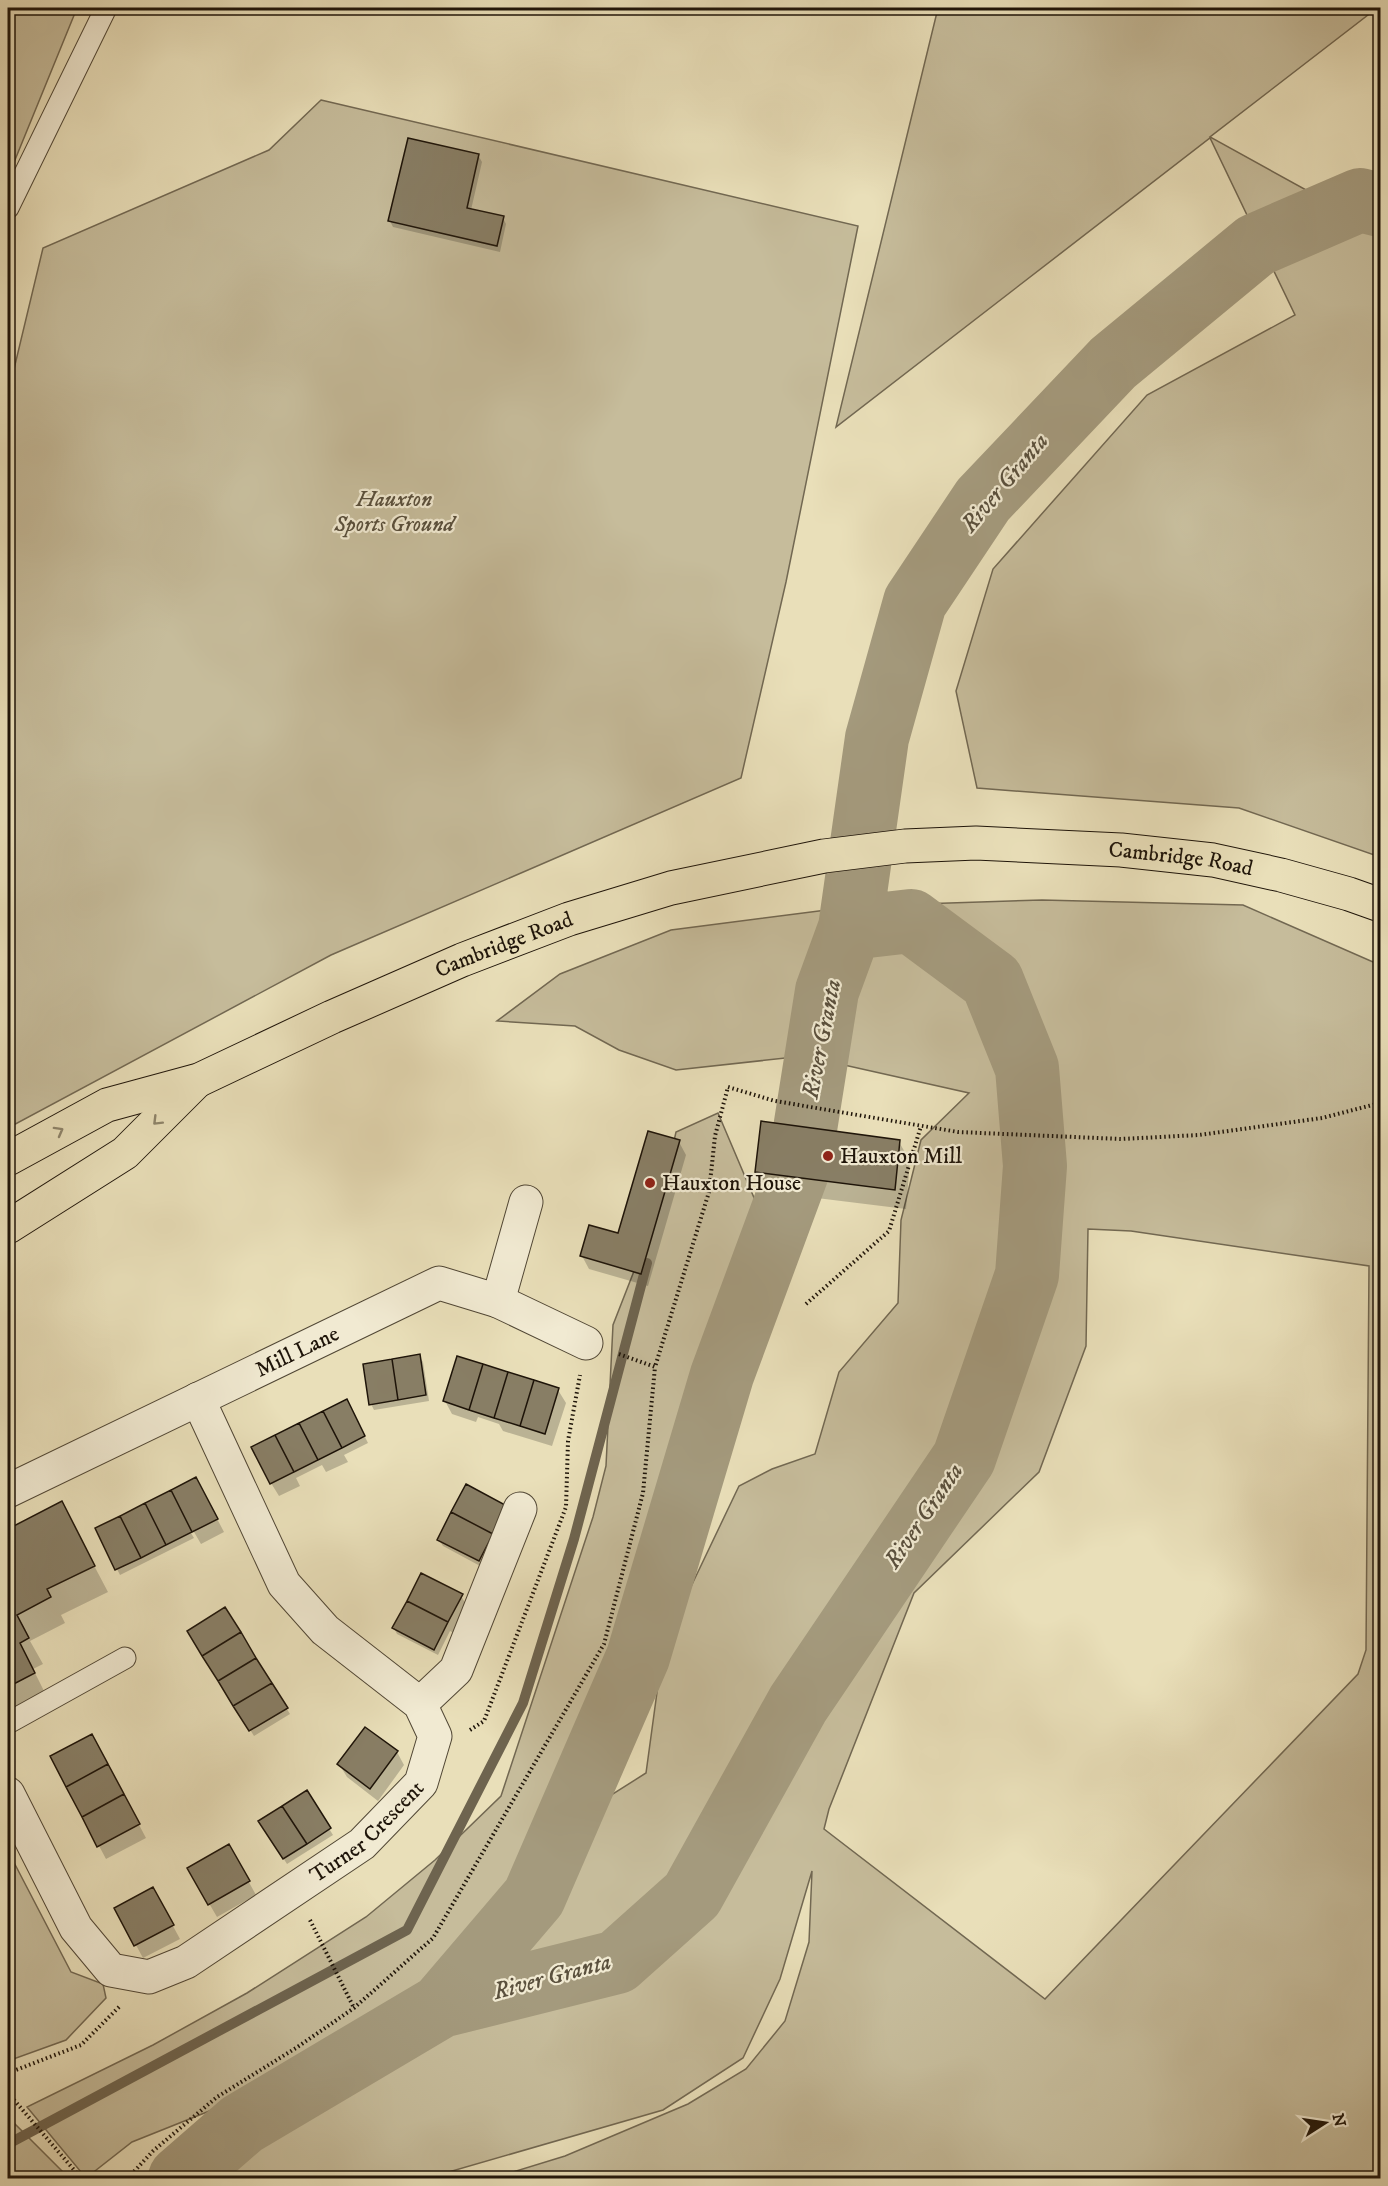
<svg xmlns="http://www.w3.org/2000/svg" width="1388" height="2186" font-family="'IM FELL DW Pica',serif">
<rect width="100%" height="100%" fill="#e9dfb9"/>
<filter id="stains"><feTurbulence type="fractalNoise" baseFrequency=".00333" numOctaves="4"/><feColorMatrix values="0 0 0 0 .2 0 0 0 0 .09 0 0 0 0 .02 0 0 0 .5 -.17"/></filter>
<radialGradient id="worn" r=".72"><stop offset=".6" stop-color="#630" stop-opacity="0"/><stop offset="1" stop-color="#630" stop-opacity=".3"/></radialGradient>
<!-- green -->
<path fill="#c6bc9b" stroke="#726852" stroke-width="1.5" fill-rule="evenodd" d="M 8,8 L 77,8 L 8,177 Z
M 938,8 L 1377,8 L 1210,137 L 1306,190 L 1353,184 L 1380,192 L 1380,857 L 1239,808 L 977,788 L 956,691 L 993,569 L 1147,395 L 1295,315 L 1210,138 L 836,427 Z
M 321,100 L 858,226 L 786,582 L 741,778 L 331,955 L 8,1128 L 8,394 L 43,248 L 269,150 Z
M 1042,900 L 1243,905 L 1380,965 L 1380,2178 L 493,2178 L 565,2156 L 688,2104 L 746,2069 L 785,2021 L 809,1942 L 812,1871 L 780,1979 L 743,2058 L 663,2110 L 428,2178 L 203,2178 L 220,2154 L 227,2104 L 132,2142 L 86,2178 L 27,2107 L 153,2045 L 247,1993 L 366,1917 L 435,1860 L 501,1796 L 593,1517 L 606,1466 L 613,1325 L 659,1207 L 676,1132 L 718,1113 L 755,1200 L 799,1245 L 734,1333 L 739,1426 L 634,1604 L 616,1661 L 579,1750 L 586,1811 L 646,1773 L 658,1685 L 686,1597 L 739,1486 L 772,1469 L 815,1454 L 839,1372 L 898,1303 L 901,1220 L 921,1140 L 969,1093 L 804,1056 L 676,1070 L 619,1050 L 575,1026 L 497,1021 L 560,974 L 671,930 L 858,906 ZM 1088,1229 L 1131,1231 L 1369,1266 L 1366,1650 L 1358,1674 L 1045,1999 L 824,1829 L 829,1809 L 914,1593 L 1039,1472 L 1086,1346 Z
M 8,1851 L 71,1972 L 103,1984 L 106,1998 L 66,2040 L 8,2061 Z
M 9,2118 L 69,2178 L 8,2178 Z"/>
<!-- shadow -->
<path fill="#0003" d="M 478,155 L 482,162 L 471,210 L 503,218 L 506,224 L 500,252 L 393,227 L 390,221 Z
M 679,1142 L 686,1155 L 648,1286 L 589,1269 L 582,1256 L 619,1235 Z
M 899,1142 L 910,1161 L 906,1209 L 768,1192 L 757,1172 Z
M 419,1356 L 423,1362 L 429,1401 L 374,1410 L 371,1404 Z
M 558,1390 L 566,1403 L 552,1446 L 503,1431 L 499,1424 L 478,1417 L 476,1422 L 452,1414 L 445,1401 Z
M 350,1407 L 368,1443 L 344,1455 L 348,1462 L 326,1472 L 322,1465 L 296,1478 L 300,1486 L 279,1496 L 271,1483 Z
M 203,1492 L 224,1532 L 201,1544 L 194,1532 L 191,1533 L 194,1538 L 120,1575 L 97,1529 Z
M 61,1503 L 108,1592 L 61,1615 L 65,1623 L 30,1641 L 43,1664 L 33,1669 L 48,1699 L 20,1714 L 8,1692 L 8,1530 Z
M 506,1507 L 482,1567 L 443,1546 L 439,1540 Z
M 461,1596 L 469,1609 L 456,1634 L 450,1631 L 438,1655 L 397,1634 L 394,1628 Z
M 225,1609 L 290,1714 L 254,1736 L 189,1632 Z
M 99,1749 L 146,1838 L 106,1859 L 52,1757 Z
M 397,1752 L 404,1765 L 378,1801 L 347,1777 L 339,1764 Z
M 306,1792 L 333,1835 L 287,1864 L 260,1822 Z
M 229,1846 L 256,1895 L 217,1917 L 189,1869 Z
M 160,1902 L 180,1939 L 143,1958 L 116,1908 Z"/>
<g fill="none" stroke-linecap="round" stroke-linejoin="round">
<!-- stream -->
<path stroke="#6e644f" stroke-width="10" d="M 8,2144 L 407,1930 L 523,1703 L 574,1539 L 647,1263"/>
<!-- river -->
<path stroke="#a49a7d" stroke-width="64" d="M 441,2006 L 617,1962 L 692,1895 L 798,1704 L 964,1458 L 1027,1275 L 1035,1166 L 1027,1068 L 992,981 L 911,921 L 850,928
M 180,2178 L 242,2124 L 441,2006 L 534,1897 L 638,1657 L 722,1375 L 799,1167 L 827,991 L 850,928 L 877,738 L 915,602 L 983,500 L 1113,363 L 1256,245 L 1360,200 L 1380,205"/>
</g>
<!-- building -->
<path fill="#887e65" stroke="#1e1409" stroke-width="1.5" d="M 408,138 L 479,154 L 467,208 L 504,216 L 497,246 L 388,221 Z
M 761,1121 L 900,1140 L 895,1190 L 755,1172 Z
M 648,1131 L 680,1140 L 641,1274 L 580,1256 L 589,1225 L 618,1233 Z
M 420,1354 L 426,1395 L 398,1400 L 392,1359 Z
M 457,1356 L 483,1364 L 469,1410 L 443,1401 Z
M 392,1359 L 398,1400 L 369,1405 L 363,1364 Z
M 483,1364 L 508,1372 L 494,1418 L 469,1410 Z
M 508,1372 L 534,1380 L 520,1426 L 494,1418 Z
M 534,1380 L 559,1388 L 545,1434 L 520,1426 Z
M 347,1399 L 365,1436 L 342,1448 L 323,1411 Z
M 323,1411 L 342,1448 L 318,1460 L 299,1423 Z
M 299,1423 L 318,1460 L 294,1472 L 275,1435 Z
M 275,1435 L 294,1472 L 270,1484 L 251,1447 Z
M 196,1477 L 218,1519 L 192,1532 L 171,1490 Z
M 466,1484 L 507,1506 L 493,1534 L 451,1512 Z
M 171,1490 L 192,1532 L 166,1545 L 145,1503 Z
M 62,1501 L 95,1566 L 47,1589 L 51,1597 L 17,1615 L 29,1638 L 20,1643 L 35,1673 L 8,1687 L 8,1529 Z
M 145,1503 L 166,1545 L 141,1558 L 120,1516 Z
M 451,1512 L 493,1534 L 479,1561 L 437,1540 Z
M 120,1516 L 141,1558 L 115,1570 L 95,1528 Z
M 421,1573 L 463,1594 L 448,1622 L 407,1601 Z
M 407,1601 L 448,1622 L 434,1650 L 392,1628 Z
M 225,1607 L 241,1632 L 202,1656 L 187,1631 Z
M 241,1632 L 256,1658 L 218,1681 L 202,1656 Z
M 256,1658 L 272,1683 L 233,1706 L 218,1681 Z
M 272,1683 L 288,1708 L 249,1731 L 233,1706 Z
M 365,1727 L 398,1751 L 370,1789 L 337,1764 Z
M 92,1734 L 108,1764 L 66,1787 L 50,1756 Z
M 108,1764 L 124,1794 L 82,1817 L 66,1787 Z
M 307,1790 L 331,1828 L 307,1844 L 282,1806 Z
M 124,1794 L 140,1824 L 97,1847 L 82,1817 Z
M 282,1806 L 307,1844 L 283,1859 L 258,1821 Z
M 229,1844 L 250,1881 L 208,1905 L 187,1868 Z
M 153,1887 L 174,1925 L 134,1946 L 114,1908 Z"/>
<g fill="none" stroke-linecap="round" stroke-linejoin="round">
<!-- lane casing -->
<g stroke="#514735" stroke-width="23">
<path id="lane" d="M 8,208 L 106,8
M 8,1723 L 125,1658"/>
</g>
<!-- street casing -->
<g stroke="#514735" stroke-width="35">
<g id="street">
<path d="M 498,1301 L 586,1343"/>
<path id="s1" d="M 8,1491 L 439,1283 L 498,1301 L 526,1202"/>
<path d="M 420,1704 L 456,1670 L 520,1509"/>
<path id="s2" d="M 8,1794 L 76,1928 L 111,1970 L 149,1977 L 186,1962 L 362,1844 L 421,1783 L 435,1736 L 420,1704 L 325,1630 L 284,1584 L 198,1399"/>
</g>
</g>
<!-- highway casing -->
<g stroke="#1e1409" stroke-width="35">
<g id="highway">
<path id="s3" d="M 8,1159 L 107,1105 L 199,1080 L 332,1017 L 462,960 L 569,919 L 671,888 L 824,856 L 905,846 L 976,843 L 1121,850 L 1213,860 L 1281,875 L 1349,894 L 1380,905"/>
<path d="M 8,1227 L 125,1153 L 197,1081"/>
</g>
</g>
<!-- path -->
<path stroke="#1e1409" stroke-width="4" stroke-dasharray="1.5 3" stroke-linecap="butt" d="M 806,1304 L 889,1231 L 921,1126
M 619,1354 L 655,1367 L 709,1192 L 715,1136 L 728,1087 L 775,1101 L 958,1132 L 1121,1139 L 1199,1135 L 1322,1118 L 1380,1103
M 470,1730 L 484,1721 L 566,1507 L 568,1441 L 580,1375
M 310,1920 L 354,2008
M 8,2073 L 81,2045 L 120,2006
M 8,2093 L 81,2178
M 128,2178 L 153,2151 L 217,2097 L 296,2048 L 354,2008 L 433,1938 L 604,1644 L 643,1493 L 655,1367"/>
<!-- lane -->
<use href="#lane" stroke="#f1ead2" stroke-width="21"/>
<!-- street -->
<use href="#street" stroke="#f1ead2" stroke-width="33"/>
<!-- highway -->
<use href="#highway" stroke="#e9dfb9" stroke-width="33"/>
</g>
<!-- one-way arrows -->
<defs><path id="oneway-chevron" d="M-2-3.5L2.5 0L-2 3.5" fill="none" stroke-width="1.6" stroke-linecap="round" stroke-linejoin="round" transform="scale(1.5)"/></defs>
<g stroke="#8e846a">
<use href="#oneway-chevron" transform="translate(157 1121) rotate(135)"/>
<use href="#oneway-chevron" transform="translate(59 1131) rotate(-29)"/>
</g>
<!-- markers -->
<g fill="#8f2418" stroke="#f1ead2" stroke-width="2">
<circle cx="828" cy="1156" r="6"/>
<circle cx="650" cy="1183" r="6"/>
</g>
<g text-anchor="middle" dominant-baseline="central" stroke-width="4.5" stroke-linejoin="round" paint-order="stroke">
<!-- park labels -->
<g font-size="22" font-style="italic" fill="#594f3c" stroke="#f1ead2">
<text x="394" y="499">Hauxton<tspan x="394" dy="25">Sports Ground</tspan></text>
</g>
<!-- street labels -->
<g font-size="22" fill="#1e1409" stroke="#f1ead2">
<text stroke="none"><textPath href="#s3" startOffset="1233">Cambridge Road</textPath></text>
<text stroke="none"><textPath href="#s3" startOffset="542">Cambridge Road</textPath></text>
<text stroke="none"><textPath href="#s1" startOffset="321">Mill Lane</textPath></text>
<text stroke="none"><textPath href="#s2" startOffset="507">Turner Crescent</textPath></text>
</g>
<!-- poi labels -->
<g font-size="22" fill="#1e1409" stroke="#f1ead2" text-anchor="start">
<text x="840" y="1156">Hauxton Mill</text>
<text x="662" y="1183">Hauxton House</text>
</g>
<!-- water labels -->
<g font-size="24" font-style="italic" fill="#5a503d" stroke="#f1ead2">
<text transform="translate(1005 483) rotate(-50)">River Granta</text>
<text transform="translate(822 1039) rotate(-79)">River Granta</text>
<text transform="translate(924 1516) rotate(-56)">River Granta</text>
<text transform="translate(552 1977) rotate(-15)">River Granta</text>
</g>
</g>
<!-- margin -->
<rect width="1388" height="2186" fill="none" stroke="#e9dfb9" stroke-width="30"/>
<rect x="9" y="9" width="1370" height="2168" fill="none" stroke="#1e1409" stroke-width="3"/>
<rect x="15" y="15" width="1358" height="2156" fill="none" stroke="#1e1409" stroke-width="1.5"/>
<!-- north arrow -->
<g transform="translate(1325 2123) rotate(78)" stroke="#f1ead2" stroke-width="4.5" paint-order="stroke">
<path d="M0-4.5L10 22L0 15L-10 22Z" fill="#1e1409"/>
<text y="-9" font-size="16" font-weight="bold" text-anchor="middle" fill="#1e1409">N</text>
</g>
<rect width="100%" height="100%" filter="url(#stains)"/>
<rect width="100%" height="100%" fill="url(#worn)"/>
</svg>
